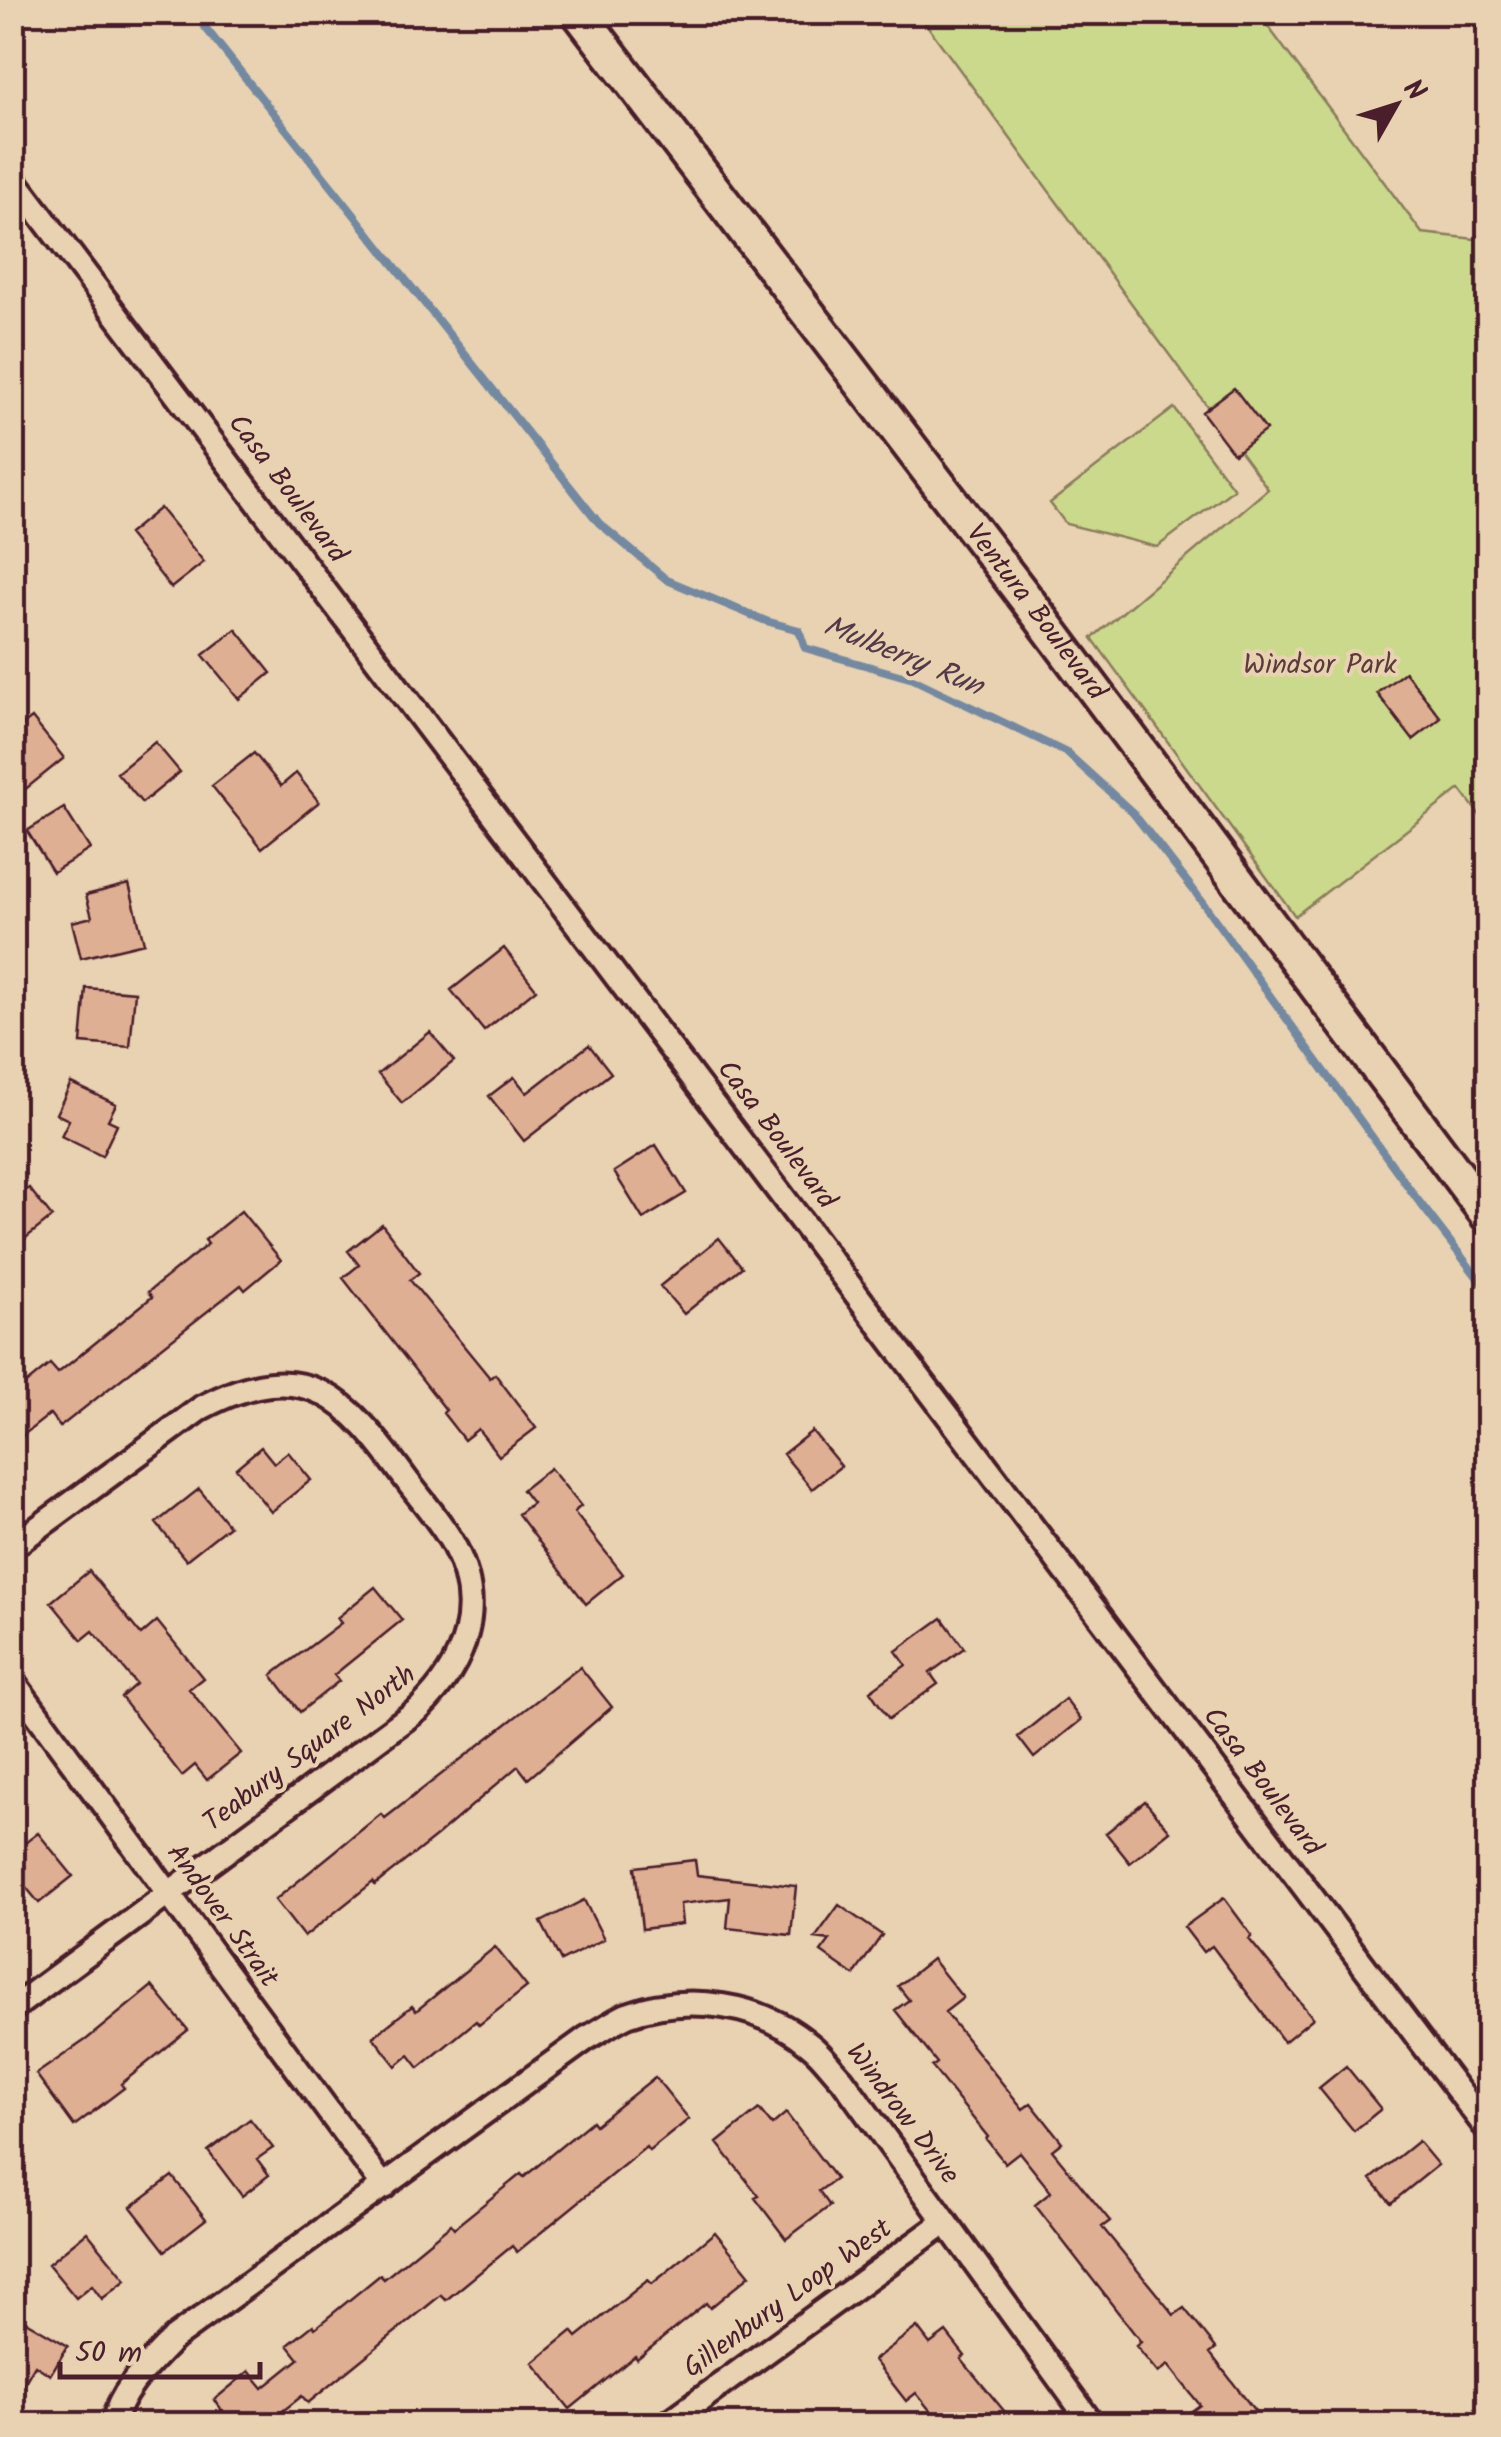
<svg xmlns="http://www.w3.org/2000/svg" width="1501" height="2437" font-family="Kalam,sans-serif">
<rect width="100%" height="100%" fill="#e8d2b1"/>
<filter id="ink" filterUnits="userSpaceOnUse"><feTurbulence type="fractalNoise" baseFrequency=".01" numOctaves="2"/><feDisplacementMap in="SourceGraphic" scale="20" xChannelSelector="R" yChannelSelector="G"/><feConvolveMatrix kernelMatrix="1 2 1 2 8 2 1 2 1" color-interpolation-filters="sRGB"/></filter>
<g filter="url(#ink)">
<!-- green -->
<path fill="#cbd98d" stroke="#8a7c5c" stroke-width="2.5" d="M 918,13 L 1258,13 L 1422,233 L 1475,239 L 1488,228 L 1488,826 L 1460,789 L 1295,916 L 1092,638 L 1268,489 Z
M 1174,408 L 1234,489 L 1157,547 L 1066,524 L 1050,503 Z"/>
<g fill="none" stroke-linecap="round" stroke-linejoin="round">
<!-- stream -->
<path stroke="#7389a1" stroke-width="8" d="M 193,12 L 599,523 L 667,580 L 766,621 L 799,630 L 805,648 L 913,679 L 1067,753 L 1133,813 L 1195,892 L 1417,1199 L 1488,1291"/>
</g>
<!-- building -->
<path fill="#dfaf94" stroke="#4a1f2b" stroke-width="2.5" d="M 1234,388 L 1266,430 L 1234,454 L 1202,412 Z
M 160,508 L 204,562 L 171,588 L 128,534 Z
M 236,629 L 271,673 L 239,699 L 203,655 Z
M 1405,672 L 1441,718 L 1413,740 L 1377,693 Z
M 32,718 L 64,758 L 12,800 L 12,733 Z
M 155,742 L 180,772 L 142,803 L 117,773 Z
M 254,753 L 281,786 L 296,773 L 319,802 L 262,848 L 212,786 Z
M 64,808 L 90,849 L 53,872 L 27,831 Z
M 129,884 L 144,943 L 81,958 L 72,922 L 92,917 L 86,895 Z
M 504,948 L 536,989 L 484,1031 L 451,990 Z
M 86,988 L 135,992 L 130,1047 L 81,1043 Z
M 430,1032 L 454,1061 L 402,1103 L 378,1074 Z
M 589,1045 L 611,1073 L 524,1141 L 489,1096 L 514,1077 L 527,1093 Z
M 71,1083 L 116,1104 L 108,1120 L 117,1124 L 102,1156 L 61,1136 L 69,1120 L 56,1114 Z
M 656,1145 L 686,1193 L 643,1219 L 614,1172 Z
M 29,1188 L 52,1217 L 12,1249 L 12,1201 Z
M 241,1211 L 281,1260 L 245,1290 L 241,1285 L 60,1427 L 50,1414 L 12,1444 L 12,1395 L 50,1364 L 58,1373 L 152,1297 L 148,1292 L 208,1244 L 205,1240 Z
M 382,1224 L 419,1273 L 410,1280 L 490,1378 L 495,1374 L 536,1428 L 499,1456 L 478,1429 L 464,1440 L 443,1413 L 446,1410 L 343,1278 L 359,1265 L 348,1251 Z
M 719,1238 L 742,1267 L 684,1314 L 660,1286 Z
M 812,1431 L 841,1466 L 812,1489 L 783,1454 Z
M 261,1447 L 274,1463 L 288,1452 L 311,1480 L 271,1512 L 236,1468 Z
M 550,1468 L 581,1506 L 574,1512 L 623,1574 L 586,1604 L 518,1514 L 532,1503 L 522,1490 Z
M 199,1489 L 229,1526 L 186,1560 L 156,1523 Z
M 89,1571 L 141,1635 L 157,1621 L 203,1678 L 189,1689 L 241,1753 L 207,1780 L 195,1765 L 182,1776 L 121,1697 L 136,1684 L 93,1631 L 82,1640 L 51,1602 Z
M 375,1587 L 402,1620 L 334,1675 L 339,1681 L 300,1712 L 272,1675 L 341,1623 L 337,1618 Z
M 942,1618 L 964,1648 L 930,1673 L 938,1684 L 889,1719 L 870,1691 L 906,1665 L 896,1651 Z
M 580,1667 L 612,1707 L 528,1779 L 518,1766 L 438,1835 L 375,1885 L 373,1882 L 304,1937 L 275,1900 L 381,1814 L 385,1818 Z
M 1065,1699 L 1081,1720 L 1034,1758 L 1018,1737 Z
M 1145,1801 L 1170,1831 L 1130,1863 L 1106,1833 Z
M 38,1833 L 73,1876 L 39,1903 L 12,1870 L 12,1853 Z
M 695,1860 L 697,1875 L 796,1886 L 791,1935 L 727,1928 L 730,1898 L 680,1904 L 682,1924 L 642,1929 L 635,1867 Z
M 1224,1898 L 1252,1936 L 1249,1939 L 1313,2018 L 1284,2042 L 1212,1946 L 1203,1952 L 1184,1927 Z
M 584,1900 L 604,1939 L 561,1961 L 541,1922 Z
M 839,1905 L 882,1935 L 854,1975 L 821,1952 L 830,1940 L 815,1938 Z
M 495,1947 L 527,1987 L 479,2025 L 476,2021 L 419,2068 L 409,2055 L 396,2066 L 373,2037 L 412,2006 L 416,2011 Z
M 932,1959 L 963,1998 L 945,2012 L 1023,2109 L 1031,2103 L 1062,2142 L 1052,2150 L 1110,2221 L 1102,2227 L 1174,2315 L 1184,2308 L 1216,2348 L 1210,2353 L 1265,2424 L 1174,2424 L 1200,2405 L 1168,2365 L 1158,2373 L 1136,2346 L 1141,2342 L 1035,2205 L 1051,2192 L 1019,2152 L 1005,2163 L 986,2139 L 988,2137 L 932,2067 L 937,2063 L 895,2010 L 909,2000 L 898,1986 Z
M 152,1986 L 188,2030 L 121,2084 L 124,2088 L 74,2126 L 36,2074 L 87,2039 Z
M 1346,2066 L 1381,2109 L 1354,2131 L 1319,2088 Z
M 655,2077 L 689,2119 L 649,2151 L 646,2147 L 517,2252 L 512,2246 L 446,2300 L 441,2295 L 308,2403 L 302,2396 L 266,2424 L 205,2424 L 222,2411 L 214,2400 L 249,2371 L 263,2388 L 299,2359 L 288,2345 L 313,2325 L 315,2328 L 380,2275 L 384,2279 L 451,2224 L 454,2228 L 521,2174 L 524,2177 L 592,2121 L 595,2125 Z
M 759,2109 L 772,2125 L 786,2113 L 836,2179 L 819,2191 L 830,2206 L 786,2239 L 755,2198 L 759,2196 L 717,2143 Z
M 250,2119 L 273,2148 L 257,2159 L 269,2175 L 242,2196 L 208,2151 Z
M 1418,2141 L 1438,2165 L 1391,2203 L 1371,2179 Z
M 172,2176 L 206,2219 L 165,2251 L 131,2207 Z
M 87,2232 L 126,2280 L 102,2299 L 92,2285 L 76,2298 L 48,2264 Z
M 715,2232 L 750,2275 L 710,2308 L 706,2303 L 637,2359 L 635,2356 L 570,2409 L 533,2363 L 572,2331 L 577,2337 L 648,2280 L 652,2284 Z
M 12,2313 L 68,2346 L 50,2375 L 35,2365 L 12,2404 Z
M 917,2327 L 930,2344 L 946,2332 L 965,2356 L 961,2359 L 1005,2412 L 989,2424 L 941,2424 L 916,2393 L 906,2401 L 874,2360 Z"/>
<g fill="none" stroke-linecap="round" stroke-linejoin="round">
<!-- street casing -->
<g stroke="#4a1f2b" stroke-width="30">
<path id="street" d="M 1484,12 L 1488,19
M 12,177 L 1488,2130
M 12,1547 L 201,1408 C 307,1352 347,1398 408,1482 C 423,1502 441,1522 453,1544 C 487,1606 466,1663 419,1709 L 12,2009
M 12,1680 L 384,2187
M 113,2424 C 120,2390 150,2363 174,2338 L 587,2038 C 600,2031 614,2021 627,2015 C 687,1993 761,2003 810,2045 C 822,2054 831,2068 842,2079 L 1092,2424
M 667,2424 L 945,2222"/>
</g>
<!-- secondary casing -->
<g stroke="#4a1f2b" stroke-width="40">
<g id="secondary">
<path id="s1" d="M 578,12 L 1040,617 L 1488,1216"/>
</g>
</g>
<!-- street -->
<use href="#street" stroke="#e8d2b1" stroke-width="22"/>
<!-- secondary -->
<use href="#secondary" stroke="#e8d2b1" stroke-width="32"/>
</g>
</g>
<g text-anchor="middle" dominant-baseline="central" stroke-width="8" stroke-linejoin="round" paint-order="stroke">
<!-- street labels -->
<g font-size="28" fill="#4a1f2b" stroke="#e8d2b1">
<text transform="translate(287 489) rotate(53)">Casa Boulevard</text>
<text stroke="none"><textPath href="#s1" startOffset="755">Ventura Boulevard</textPath></text>
<text transform="translate(776 1135) rotate(53)">Casa Boulevard</text>
<text transform="translate(310 1749) rotate(-37)">Teabury Square North</text>
<text transform="translate(1262 1782) rotate(53)">Casa Boulevard</text>
<text transform="translate(222 1916) rotate(54)">Andover Strait</text>
<text transform="translate(902 2114) rotate(53)">Windrow Drive</text>
<text transform="translate(788 2299) rotate(-36)">Gillenbury Loop West</text>
</g>
<!-- park labels -->
<g font-size="28" fill="#5d3b3a" stroke="#e8d2b1">
<text x="1320" y="665">Windsor Park</text>
</g>
<!-- water labels -->
<g font-size="30" font-style="italic" fill="#543949" stroke="#e8d2b1">
<text transform="translate(903 657) rotate(22)">Mulberry Run</text>
</g>
</g>
<!-- margin -->
<rect width="1501" height="2437" fill="none" stroke="#e8d2b1" stroke-width="50"/>
<rect x="25" y="25" width="1451" height="2387" fill="none" stroke="#4a1f2b" stroke-width="4" filter="url(#ink)"/>
<!-- north arrow -->
<g transform="translate(1396 105) rotate(51)" stroke="#e8d2b1" stroke-width="8" paint-order="stroke">
<path d="M0-8L18 38L0 25L-18 38Z" fill="#4a1f2b"/>
<text y="-15" font-size="28" font-weight="bold" text-anchor="middle" fill="#4a1f2b">N</text>
</g>
<!-- scale -->
<path d="M60 2362v15h200v-15" fill="none" stroke="#4a1f2b" stroke-width="5"/>
<text x="75" y="2362" font-size="30" fill="#4a1f2b" stroke="#e8d2b1" stroke-width="8" paint-order="stroke">50 m</text>
</svg>
